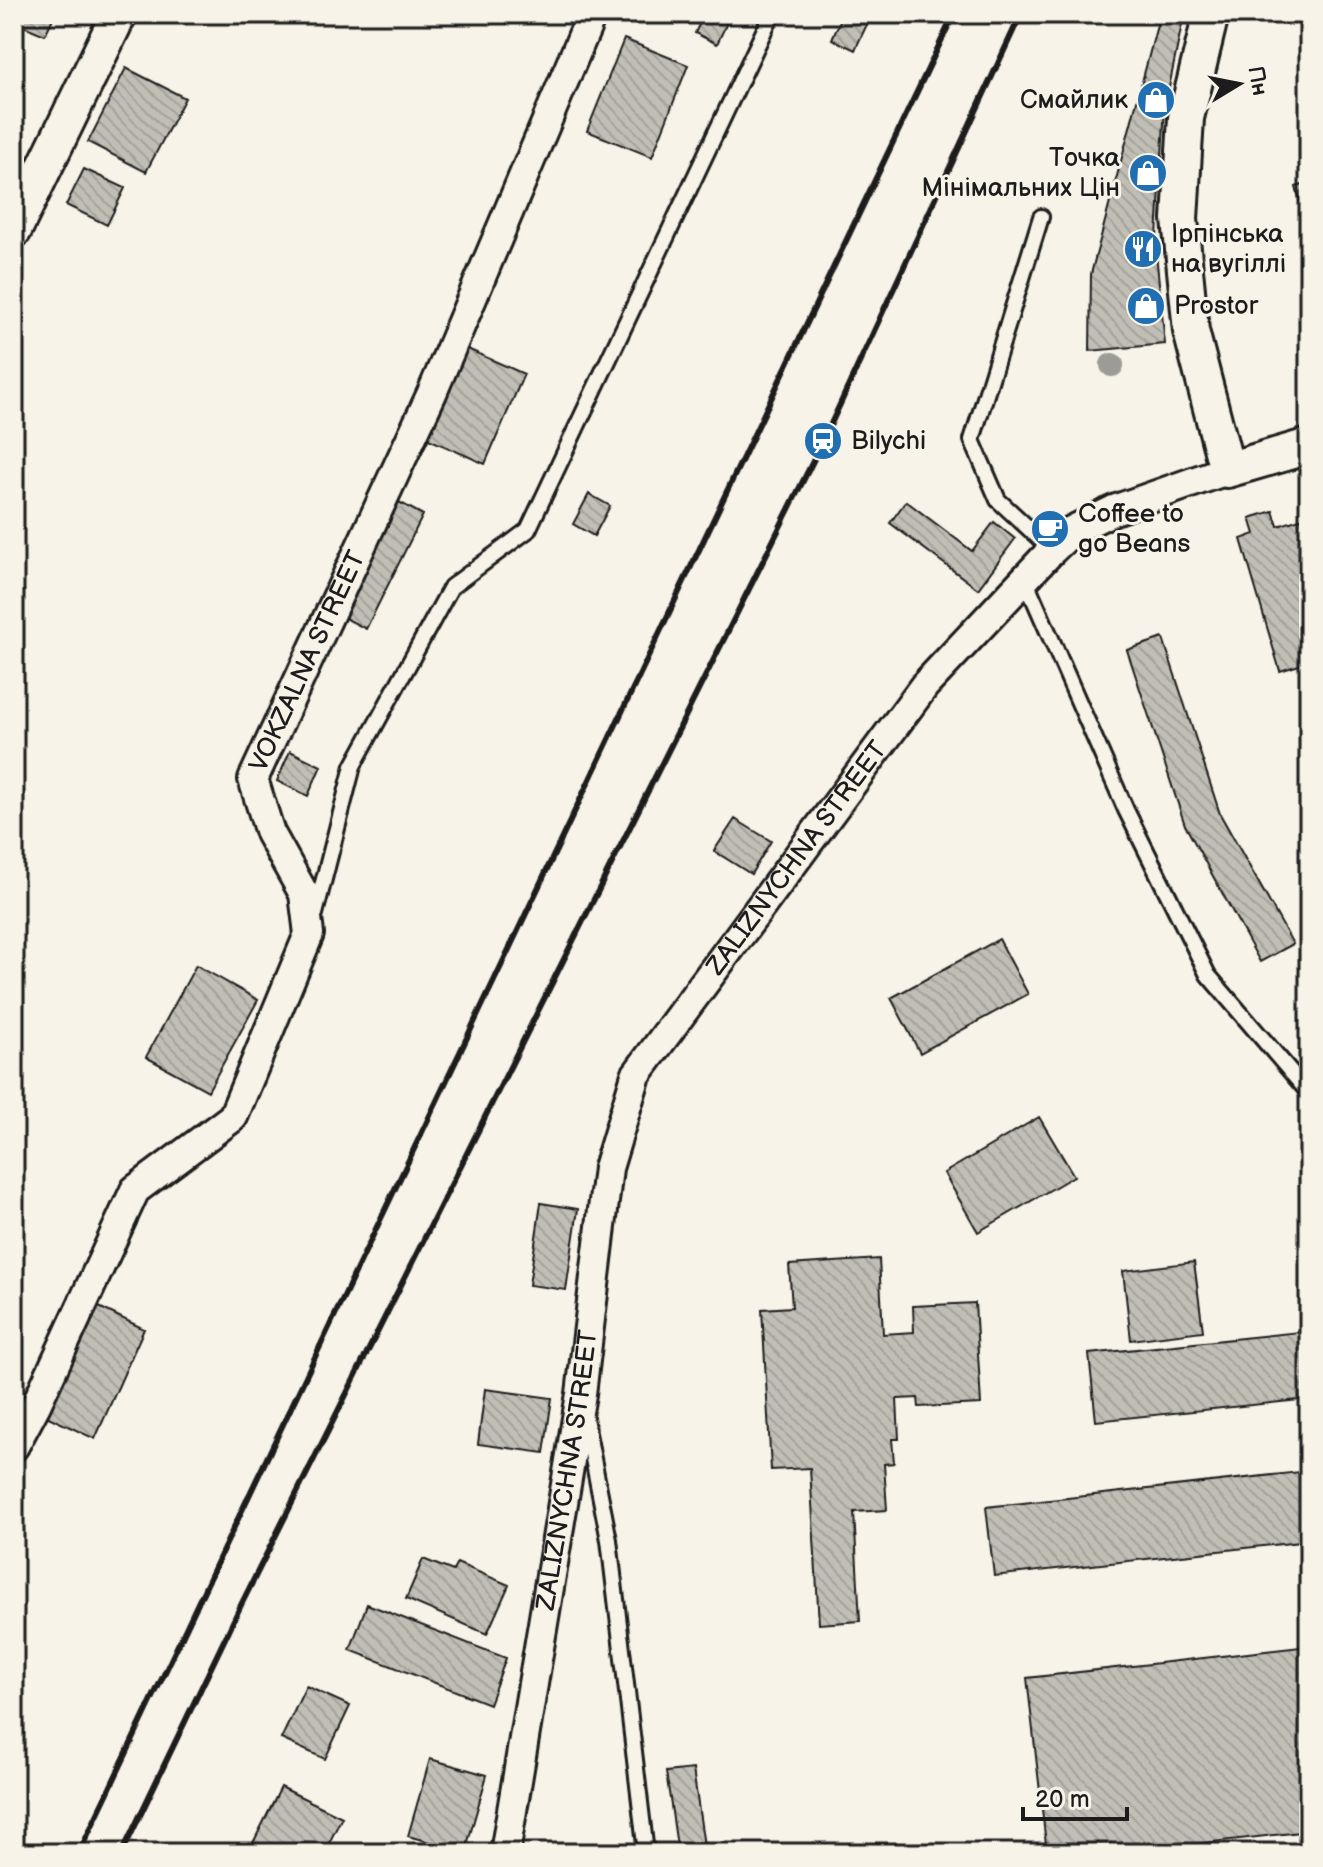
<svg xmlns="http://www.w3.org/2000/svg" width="1323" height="1867" font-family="'Balsamiq Sans',sans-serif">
<defs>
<pattern id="building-back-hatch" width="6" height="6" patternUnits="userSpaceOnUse" patternTransform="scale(2)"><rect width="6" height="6" fill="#c0beb5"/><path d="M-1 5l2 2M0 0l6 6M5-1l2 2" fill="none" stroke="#a4a39b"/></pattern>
</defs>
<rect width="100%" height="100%" fill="#f7f3e8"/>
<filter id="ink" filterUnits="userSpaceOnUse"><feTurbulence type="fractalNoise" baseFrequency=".0125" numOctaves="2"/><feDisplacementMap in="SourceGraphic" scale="16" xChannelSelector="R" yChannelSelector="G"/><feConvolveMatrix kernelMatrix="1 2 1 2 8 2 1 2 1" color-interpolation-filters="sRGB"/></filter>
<g filter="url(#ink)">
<!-- building -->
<path fill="url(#building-back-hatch)" stroke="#1c1c1c" stroke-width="2" d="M 14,14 L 55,14 L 45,35 L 14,22 Z
M 704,14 L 731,14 L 717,44 L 695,33 Z
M 843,14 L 857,14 L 869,20 L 855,50 L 832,39 Z
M 1160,14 L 1184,14 L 1165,107 L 1156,253 L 1165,344 L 1090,351 L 1091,274 Z
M 624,39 L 688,65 L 652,157 L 587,131 Z
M 126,68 L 185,98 L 146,172 L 88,142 Z
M 84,169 L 125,188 L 107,225 L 66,205 Z
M 1309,183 L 1309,234 L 1296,187 Z
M 463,347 L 524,374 L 485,464 L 424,437 Z
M 589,494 L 610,506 L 594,536 L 573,524 Z
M 397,501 L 423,515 L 366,629 L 339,615 Z
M 906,501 L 972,551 L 994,522 L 1015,539 L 978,589 L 890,523 Z
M 1273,511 L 1278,526 L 1309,516 L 1309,662 L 1280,671 L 1241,539 L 1255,534 L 1250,518 Z
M 1163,638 L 1220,814 L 1293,944 L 1260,962 L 1185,825 L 1127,650 Z
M 290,751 L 321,766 L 308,796 L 277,781 Z
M 735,819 L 771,841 L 751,874 L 714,851 Z
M 999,939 L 1028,994 L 920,1053 L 891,998 Z
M 196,965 L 258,1000 L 208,1091 L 146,1057 Z
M 1039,1117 L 1074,1176 L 978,1232 L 944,1173 Z
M 541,1203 L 578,1209 L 566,1290 L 529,1285 Z
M 879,1259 L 883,1334 L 914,1332 L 913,1306 L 975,1303 L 981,1404 L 919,1407 L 918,1398 L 897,1399 L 899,1439 L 892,1439 L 894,1463 L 884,1464 L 887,1510 L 854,1512 L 860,1621 L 819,1624 L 810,1468 L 771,1470 L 762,1309 L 792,1307 L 789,1265 Z
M 1194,1262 L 1203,1331 L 1131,1340 L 1123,1271 Z
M 99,1307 L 144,1329 L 95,1439 L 42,1414 Z
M 1309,1331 L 1309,1399 L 1096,1421 L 1089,1354 Z
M 485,1389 L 552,1398 L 544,1453 L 478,1444 Z
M 1309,1471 L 1309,1541 L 994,1576 L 986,1507 Z
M 423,1559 L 453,1571 L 457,1563 L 509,1585 L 487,1634 L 406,1599 Z
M 367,1604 L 506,1658 L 489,1704 L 350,1650 Z
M 1309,1646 L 1309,1831 L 1117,1853 L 1047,1853 L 1027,1678 Z
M 306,1686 L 350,1706 L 325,1759 L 281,1739 Z
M 430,1759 L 487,1775 L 465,1852 L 408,1836 Z
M 693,1769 L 705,1853 L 678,1853 L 666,1772 Z
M 281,1787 L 342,1817 L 324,1853 L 248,1853 Z"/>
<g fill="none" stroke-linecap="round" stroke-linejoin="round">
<!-- service casing -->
<g stroke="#1c1c1c" stroke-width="20">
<path id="service" d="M 1041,217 L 972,440 L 998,500 L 1052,550
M 1025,579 L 1126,810 L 1208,975 L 1309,1093
M 315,914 L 353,766 L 451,587 L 528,530 L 772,14
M 585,1418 L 609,1540 L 646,1853"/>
</g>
<!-- minor casing -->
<g stroke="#1c1c1c" stroke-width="34">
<g id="minor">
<path id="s1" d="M 14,1446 L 36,1405 L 135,1190 L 233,1117 L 309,934 L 304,894 L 270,833 L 253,779 L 432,393 L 592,14"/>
<path id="s2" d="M 505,1853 L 581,1394 L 608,1168 L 636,1075 L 925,685 L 1052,550 L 1073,530 L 1114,510 L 1227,470"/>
</g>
</g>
<!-- tertiary casing -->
<g stroke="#1c1c1c" stroke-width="40">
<path id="tertiary" d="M 1211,14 L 1186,118 L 1180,219 L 1191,331 L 1227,470 L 1309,446
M 14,230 L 119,14"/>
</g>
<!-- service -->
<use href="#service" stroke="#f7f3e8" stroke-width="14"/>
<!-- minor -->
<use href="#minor" stroke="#f7f3e8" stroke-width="28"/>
<!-- tertiary -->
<use href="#tertiary" stroke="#f7f3e8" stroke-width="34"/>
<!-- rail -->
<path stroke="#1c1c1c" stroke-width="6" d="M 79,1853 C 372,1241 657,625 954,14
M 122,1853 L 241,1605 L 823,441 L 1021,14"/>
</g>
<!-- trees -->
<circle fill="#9d9b95" cx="1112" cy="365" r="12"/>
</g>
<!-- icons -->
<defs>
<g id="shop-disc" transform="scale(2)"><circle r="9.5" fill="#1f6fb2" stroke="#f7f3e8"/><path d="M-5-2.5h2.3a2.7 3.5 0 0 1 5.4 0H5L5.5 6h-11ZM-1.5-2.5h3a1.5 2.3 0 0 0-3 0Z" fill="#fff"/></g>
<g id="restaurant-disc" transform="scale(2)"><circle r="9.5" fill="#1f6fb2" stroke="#f7f3e8"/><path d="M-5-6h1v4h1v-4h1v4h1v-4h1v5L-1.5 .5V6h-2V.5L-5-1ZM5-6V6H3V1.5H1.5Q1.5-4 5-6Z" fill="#fff"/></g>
<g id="station-disc" transform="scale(2)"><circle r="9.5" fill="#1f6fb2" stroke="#f7f3e8"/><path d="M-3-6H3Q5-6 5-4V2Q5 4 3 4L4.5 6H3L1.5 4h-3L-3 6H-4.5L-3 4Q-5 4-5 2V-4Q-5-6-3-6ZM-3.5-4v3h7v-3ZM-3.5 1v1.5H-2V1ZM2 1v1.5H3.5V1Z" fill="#fff"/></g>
<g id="cafe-disc" transform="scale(2)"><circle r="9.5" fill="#1f6fb2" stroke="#f7f3e8"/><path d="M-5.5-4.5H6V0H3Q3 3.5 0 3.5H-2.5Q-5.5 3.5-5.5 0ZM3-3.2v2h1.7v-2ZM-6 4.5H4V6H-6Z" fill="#fff"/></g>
</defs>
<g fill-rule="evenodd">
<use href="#shop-disc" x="1156" y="100"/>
<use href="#shop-disc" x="1148" y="173"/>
<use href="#restaurant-disc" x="1143" y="249"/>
<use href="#shop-disc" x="1146" y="306"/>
<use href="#station-disc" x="823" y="441"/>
<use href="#cafe-disc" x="1050" y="529"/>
</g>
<g text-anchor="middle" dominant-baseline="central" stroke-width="6" stroke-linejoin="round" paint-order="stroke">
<!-- poi labels -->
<g font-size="26" fill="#1c1c1c" stroke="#f7f3e8" text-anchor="start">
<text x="1128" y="100" text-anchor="end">Смайлик</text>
<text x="1120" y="158" text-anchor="end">Точка<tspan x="1120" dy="30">Мінімальних Цін</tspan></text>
<text x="1171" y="234">Ірпінська<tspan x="1171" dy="30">на вугіллі</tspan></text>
<text x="1174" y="306">Prostor</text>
<text x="851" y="441">Bilychi</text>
<text x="1078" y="514">Coffee to<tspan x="1078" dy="30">go Beans</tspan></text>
</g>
<!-- street labels -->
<g font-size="26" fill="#1c1c1c" stroke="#f7f3e8">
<text stroke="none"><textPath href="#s1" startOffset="900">VOKZALNA STREET</textPath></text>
<text stroke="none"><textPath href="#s2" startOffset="1060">ZALIZNYCHNA STREET</textPath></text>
<text stroke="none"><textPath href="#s2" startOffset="388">ZALIZNYCHNA STREET</textPath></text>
</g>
</g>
<!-- margin -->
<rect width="1323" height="1867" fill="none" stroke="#f7f3e8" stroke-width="48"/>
<rect x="24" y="24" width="1275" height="1819" fill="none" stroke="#1c1c1c" stroke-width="3" filter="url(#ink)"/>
<!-- north arrow -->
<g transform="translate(1239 84) rotate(80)" stroke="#f7f3e8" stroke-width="6" paint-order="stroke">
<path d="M0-6L14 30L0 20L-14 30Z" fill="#1c1c1c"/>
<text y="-12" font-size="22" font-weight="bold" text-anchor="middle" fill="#1c1c1c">Пн</text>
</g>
<!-- scale -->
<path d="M1023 1807v12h104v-12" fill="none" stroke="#1c1c1c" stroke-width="4"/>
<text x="1035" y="1807" font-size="24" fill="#1c1c1c" stroke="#f7f3e8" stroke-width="6" paint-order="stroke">20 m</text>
</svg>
